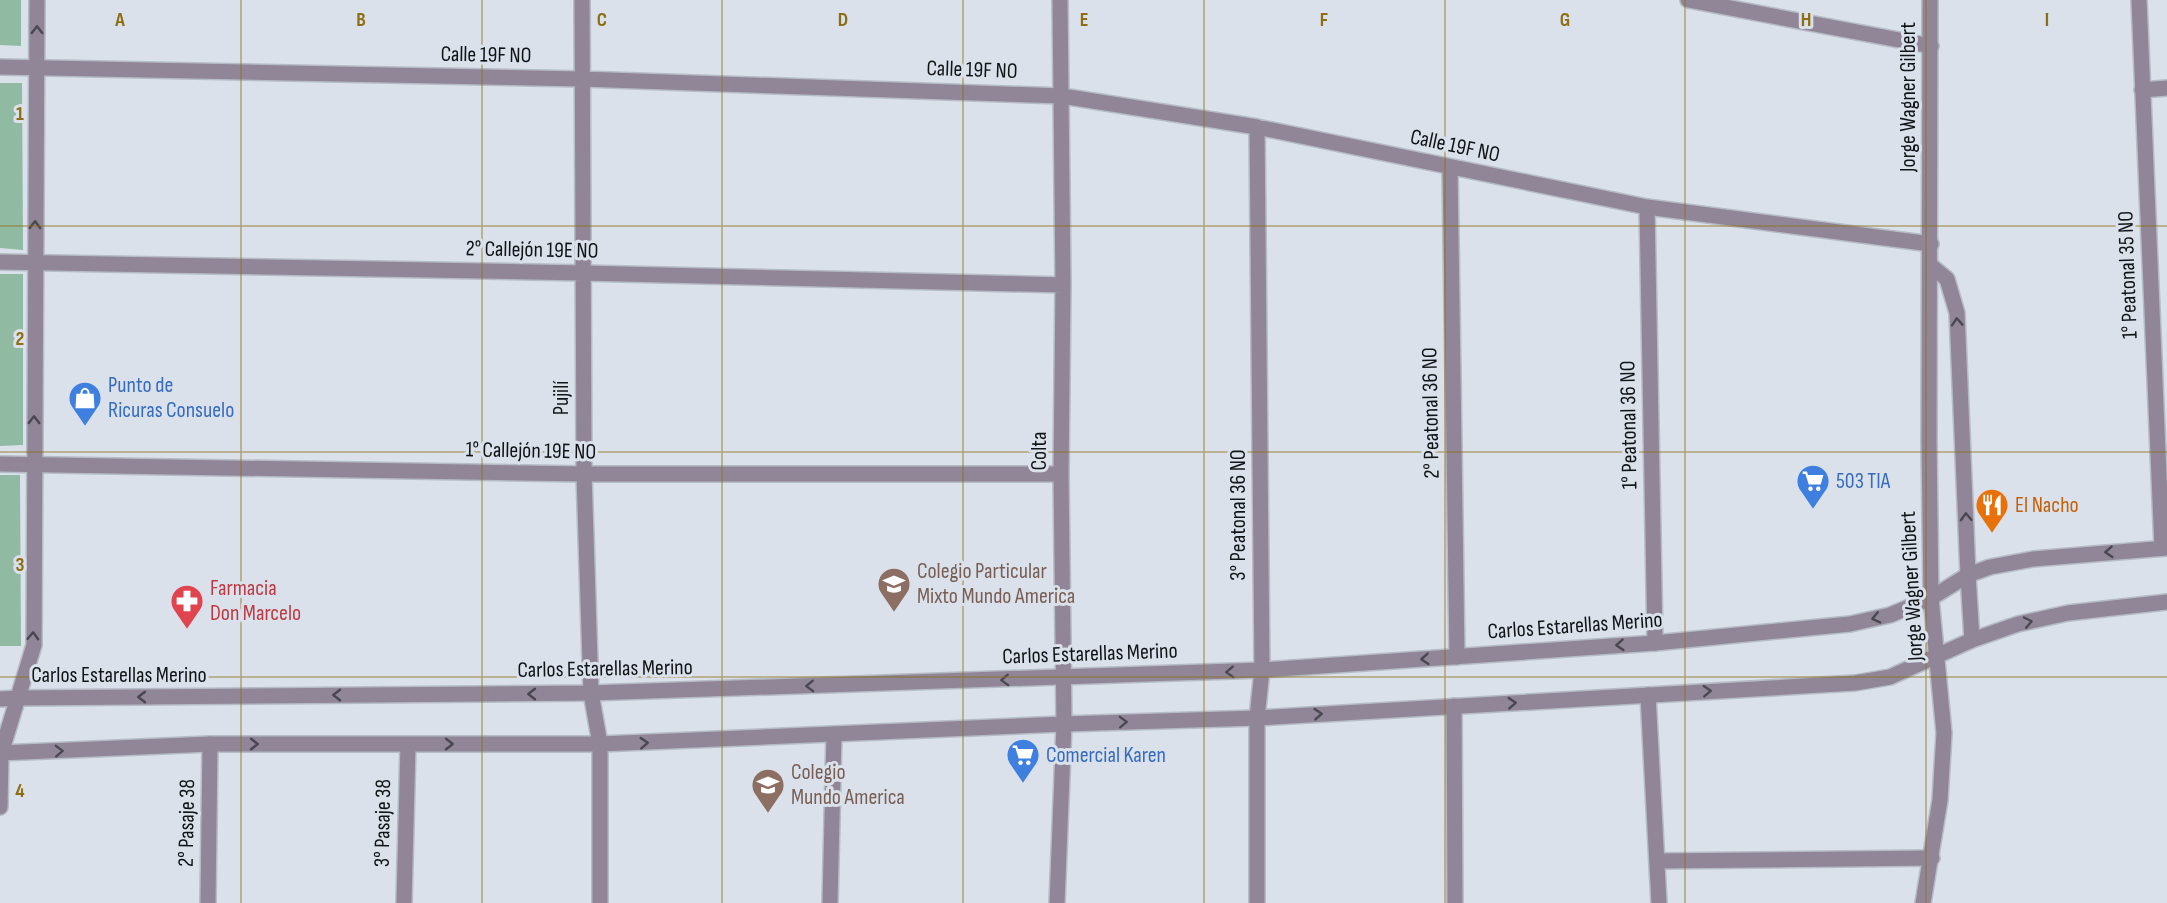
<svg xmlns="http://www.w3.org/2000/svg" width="2167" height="903" font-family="'Sofia Sans Condensed',sans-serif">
<rect width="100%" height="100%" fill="#dae1eb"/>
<!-- green -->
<path fill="#90baa2" d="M 0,0 L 21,0 L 21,46 L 0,45 Z
M 0,83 L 22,83 L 23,250 L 0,248 Z
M 0,274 L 23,274 L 23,445 L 0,446 Z
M 0,475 L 20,475 L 21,646 L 0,646 Z"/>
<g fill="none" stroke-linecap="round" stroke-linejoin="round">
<!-- minor casing -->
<g stroke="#b6bcc5" stroke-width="18">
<path id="minor" d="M 582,0 L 584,474 L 591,693 L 600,744 L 600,903
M 1688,0 L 1931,46
M 2139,0 L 2162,548
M 0,67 L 582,79 L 1062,96 L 1257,127 L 1647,207 L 1931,244
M 2142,90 L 2167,88
M 1450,168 L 1457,657
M 1647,207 L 1655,643
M 0,262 L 583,273 L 1063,285
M 1930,265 L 1947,279 L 1957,313 L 1968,575 L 1972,640
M 0,464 L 584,474 L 1061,474
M 1648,695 L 1659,903
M 0,699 L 18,698
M 1454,706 L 1455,903
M 0,807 L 1,753
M 1657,861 L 1932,858
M 208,903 L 210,744
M 404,903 L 408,745
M 830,903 L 834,734
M 1057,903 L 1064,724 L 1061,474 L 1063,285 L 1060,0
M 1257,903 L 1257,718 L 1262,670 L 1257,127"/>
</g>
<!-- tertiary casing -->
<g stroke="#b6bcc5" stroke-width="18">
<path id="tertiary" d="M 18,698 L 591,693 L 1262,670 L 1655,643 L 1850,624 L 1890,615 L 1931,598 L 1968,575 L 1990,567 L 2033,559 L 2167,548
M 0,753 L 210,744 L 600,744 L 1064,724 L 1257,718 L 1855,683 L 1890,677 L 1972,640 L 2018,624 L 2068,613 L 2167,602
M 1,753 L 34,645 L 37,0
M 1923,903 L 1940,800 L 1944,733 L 1931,598 L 1929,441 L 1930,0"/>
</g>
<!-- minor -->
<use href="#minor" stroke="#908698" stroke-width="15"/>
<!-- tertiary -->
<use href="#tertiary" stroke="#908698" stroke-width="15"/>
</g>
<!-- one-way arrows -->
<defs><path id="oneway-chevron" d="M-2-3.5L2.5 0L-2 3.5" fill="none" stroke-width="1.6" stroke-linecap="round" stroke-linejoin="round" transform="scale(1.5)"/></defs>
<g stroke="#4a4751">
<use href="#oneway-chevron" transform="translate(37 30) rotate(-90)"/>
<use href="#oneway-chevron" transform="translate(35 225) rotate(-89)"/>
<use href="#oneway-chevron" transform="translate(1957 322) rotate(-94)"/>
<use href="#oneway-chevron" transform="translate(34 420) rotate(-90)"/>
<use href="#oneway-chevron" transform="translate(1966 517) rotate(-92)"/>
<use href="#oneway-chevron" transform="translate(2109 552) rotate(176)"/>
<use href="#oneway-chevron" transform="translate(1876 618) rotate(167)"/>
<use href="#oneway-chevron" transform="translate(2028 622) rotate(-12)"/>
<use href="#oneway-chevron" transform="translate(33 636) rotate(-88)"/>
<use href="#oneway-chevron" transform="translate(1620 645) rotate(176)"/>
<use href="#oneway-chevron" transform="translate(1425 659) rotate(176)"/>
<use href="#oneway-chevron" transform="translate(1230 672) rotate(178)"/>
<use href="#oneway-chevron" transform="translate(1005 680) rotate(178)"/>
<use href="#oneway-chevron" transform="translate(810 686) rotate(178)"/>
<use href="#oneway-chevron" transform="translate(1707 691) rotate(-3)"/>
<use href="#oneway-chevron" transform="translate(532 694) rotate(180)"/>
<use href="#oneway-chevron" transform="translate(337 695) rotate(180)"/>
<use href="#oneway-chevron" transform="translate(142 697) rotate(180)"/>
<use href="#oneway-chevron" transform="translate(1512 703) rotate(-3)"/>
<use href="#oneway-chevron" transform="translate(1318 714) rotate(-4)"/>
<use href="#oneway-chevron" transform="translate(1123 722) rotate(-2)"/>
<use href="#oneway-chevron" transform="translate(644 743) rotate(-3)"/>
<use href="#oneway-chevron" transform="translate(254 744)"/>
<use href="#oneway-chevron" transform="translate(449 744)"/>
<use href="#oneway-chevron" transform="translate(59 751) rotate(-2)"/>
</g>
<!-- grid -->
<path fill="none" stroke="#8e6e12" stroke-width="1.5" stroke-opacity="0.55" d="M 241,0 L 241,903M 482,0 L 482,903M 722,0 L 722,903M 963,0 L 963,903M 1204,0 L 1204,903M 1445,0 L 1445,903M 1685,0 L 1685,903M 1926,0 L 1926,903M 0,226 L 2167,226M 0,452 L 2167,452M 0,677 L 2167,677"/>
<!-- icons -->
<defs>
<g id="shop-pin" transform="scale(1.725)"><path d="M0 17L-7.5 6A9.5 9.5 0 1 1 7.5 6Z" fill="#3f7fe0" stroke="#dae1eb"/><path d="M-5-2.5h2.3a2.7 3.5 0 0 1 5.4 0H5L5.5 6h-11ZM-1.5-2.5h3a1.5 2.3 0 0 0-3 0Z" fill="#fff"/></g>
<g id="supermarket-pin" transform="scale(1.725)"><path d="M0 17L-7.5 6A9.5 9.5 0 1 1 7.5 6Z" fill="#3f7fe0" stroke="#dae1eb"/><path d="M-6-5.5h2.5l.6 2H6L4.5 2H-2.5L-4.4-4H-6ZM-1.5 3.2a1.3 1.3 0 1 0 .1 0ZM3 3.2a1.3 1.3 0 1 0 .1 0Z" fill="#fff"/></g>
<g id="restaurant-pin" transform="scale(1.725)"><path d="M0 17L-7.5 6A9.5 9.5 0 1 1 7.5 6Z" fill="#e8710a" stroke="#dae1eb"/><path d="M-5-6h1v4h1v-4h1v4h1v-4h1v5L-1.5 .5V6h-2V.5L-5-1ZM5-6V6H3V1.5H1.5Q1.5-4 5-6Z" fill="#fff"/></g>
<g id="school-pin" transform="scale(1.725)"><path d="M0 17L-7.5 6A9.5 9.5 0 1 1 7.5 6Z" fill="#8d6e63" stroke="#dae1eb"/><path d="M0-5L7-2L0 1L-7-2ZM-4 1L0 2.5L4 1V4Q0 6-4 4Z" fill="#fff"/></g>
<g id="pharmacy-pin" transform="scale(1.725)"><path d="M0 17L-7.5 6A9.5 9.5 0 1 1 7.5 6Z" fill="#e0444e" stroke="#dae1eb"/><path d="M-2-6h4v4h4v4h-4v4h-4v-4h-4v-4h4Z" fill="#fff"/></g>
</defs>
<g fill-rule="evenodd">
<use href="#shop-pin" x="85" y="398"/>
<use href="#supermarket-pin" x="1813" y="481"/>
<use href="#restaurant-pin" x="1992" y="505"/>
<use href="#school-pin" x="894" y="584"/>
<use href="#pharmacy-pin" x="187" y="601"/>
<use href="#supermarket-pin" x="1023" y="755"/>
<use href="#school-pin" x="768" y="785"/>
</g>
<g text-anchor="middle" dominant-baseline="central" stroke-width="6" stroke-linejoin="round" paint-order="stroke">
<!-- street labels -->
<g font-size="22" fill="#111417" stroke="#dae1eb">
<text transform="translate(486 55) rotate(1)">Calle 19F NO</text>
<text transform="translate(972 70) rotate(2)">Calle 19F NO</text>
<text transform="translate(1908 97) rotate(-90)">Jorge Wagner Gilbert</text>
<text transform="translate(1455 146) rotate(12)">Calle 19F NO</text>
<text transform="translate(532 250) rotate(1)">2° Callejón 19E NO</text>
<text transform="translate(2128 275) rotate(-92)">1° Peatonal 35 NO</text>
<text transform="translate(561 398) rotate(-90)">Pujilí</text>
<text transform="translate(1431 413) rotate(-91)">2° Peatonal 36 NO</text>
<text transform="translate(1629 425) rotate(-91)">1° Peatonal 36 NO</text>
<text transform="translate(531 451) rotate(1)">1° Callejón 19E NO</text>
<text transform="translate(1039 451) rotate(-90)">Colta</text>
<text transform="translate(1238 515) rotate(-90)">3° Peatonal 36 NO</text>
<text transform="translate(1912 586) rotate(-93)">Jorge Wagner Gilbert</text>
<text transform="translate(1575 626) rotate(-4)">Carlos Estarellas Merino</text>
<text transform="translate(1090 654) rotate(-2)">Carlos Estarellas Merino</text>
<text transform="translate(605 669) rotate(-1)">Carlos Estarellas Merino</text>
<text x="119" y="675">Carlos Estarellas Merino</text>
<text transform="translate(187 823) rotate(-89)">2° Pasaje 38</text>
<text transform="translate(383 823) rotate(-89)">3° Pasaje 38</text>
</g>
<!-- shop labels -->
<g font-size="22" fill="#366cbe" stroke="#dae1eb" text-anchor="start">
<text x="108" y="385">Punto de<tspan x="108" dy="25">Ricuras Consuelo</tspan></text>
<text x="1836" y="481">503 TIA</text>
<text x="1046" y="755">Comercial Karen</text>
</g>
<!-- food labels -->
<g font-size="22" fill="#c56008" stroke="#dae1eb" text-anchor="start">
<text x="2015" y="505">El Nacho</text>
</g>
<!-- education labels -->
<g font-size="22" fill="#785e54" stroke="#dae1eb" text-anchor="start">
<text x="917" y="571">Colegio Particular<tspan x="917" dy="25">Mixto Mundo America</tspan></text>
<text x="791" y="772">Colegio<tspan x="791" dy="25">Mundo America</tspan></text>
</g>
<!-- health labels -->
<g font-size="22" fill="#be3a42" stroke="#dae1eb" text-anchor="start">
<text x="210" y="588">Farmacia<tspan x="210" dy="25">Don Marcelo</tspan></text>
</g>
</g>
<g font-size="20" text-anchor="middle" font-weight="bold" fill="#8e6e12" stroke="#dae1eb" stroke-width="6" stroke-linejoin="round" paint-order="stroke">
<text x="120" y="26">A</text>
<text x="361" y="26">B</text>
<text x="602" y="26">C</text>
<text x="843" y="26">D</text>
<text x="1084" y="26">E</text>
<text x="1324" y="26">F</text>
<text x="1565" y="26">G</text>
<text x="1806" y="26">H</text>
<text x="2047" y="26">I</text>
<text x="20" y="120">1</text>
<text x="20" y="345">2</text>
<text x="20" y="571">3</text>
<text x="20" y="797">4</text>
</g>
</svg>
